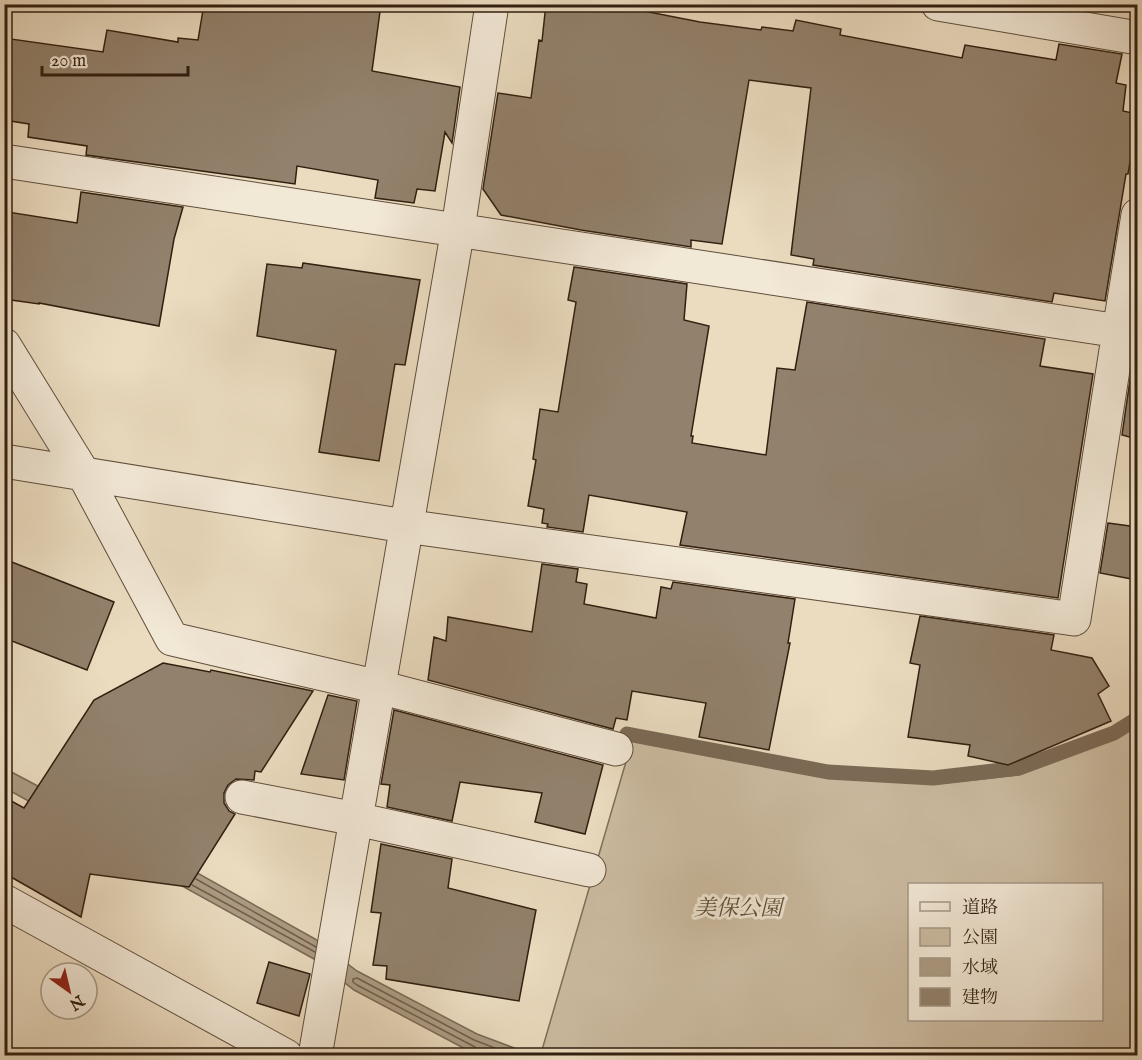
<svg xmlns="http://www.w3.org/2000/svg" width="1142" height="1060" font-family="'IM FELL English','Noto Serif JP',serif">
<rect width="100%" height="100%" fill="#ebdcc0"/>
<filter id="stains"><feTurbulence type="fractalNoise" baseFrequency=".00333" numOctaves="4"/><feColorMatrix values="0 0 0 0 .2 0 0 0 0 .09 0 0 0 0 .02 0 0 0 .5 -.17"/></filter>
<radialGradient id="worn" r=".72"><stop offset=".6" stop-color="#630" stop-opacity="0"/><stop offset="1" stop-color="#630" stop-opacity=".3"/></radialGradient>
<!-- green -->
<path fill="#ccbca2" stroke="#7f6e59" stroke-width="1.5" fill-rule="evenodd" d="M 1137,725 L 1137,1055 L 559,1056 L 542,1050 L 632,741 L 830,777 L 936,784 L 1019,775 L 1117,737 ZM 910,884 L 1102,884 L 1102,1020 L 910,1020 Z"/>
<!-- water -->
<path fill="#ac9c84" stroke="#7b6a56" stroke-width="1.5" d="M 4,768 L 135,838 L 315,939 L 357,971 L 477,1034 L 533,1055 L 480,1055 L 471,1052 L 354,990 L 314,959 L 5,788 Z"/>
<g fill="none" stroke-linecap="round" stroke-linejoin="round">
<!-- shore -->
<path stroke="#6f5e4a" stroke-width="1.5" d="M 196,879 L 316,947
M 192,885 L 315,952
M 479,1056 L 475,1047 L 357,985 L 353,982 L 353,979 L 357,978 L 474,1040 L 516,1056"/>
<!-- stream -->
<path stroke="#7b6a56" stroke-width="15" d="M 627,734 L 828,772 L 933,778 L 1019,768 L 1114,733 L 1138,718"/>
</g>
<!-- building -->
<path fill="#92816c" stroke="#321f10" stroke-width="1.5" d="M 204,4 L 381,4 L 372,71 L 460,87 L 452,143 L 445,132 L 435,191 L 417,189 L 414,203 L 375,198 L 378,180 L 297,166 L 295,184 L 86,155 L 87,146 L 28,137 L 29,124 L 4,120 L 4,38 L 103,52 L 107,30 L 178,42 L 178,38 L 198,40 Z
M 546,4 L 608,4 L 700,22 L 761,30 L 762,27 L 793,31 L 796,20 L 841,29 L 840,35 L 962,58 L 965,45 L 1056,60 L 1059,44 L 1122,54 L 1116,83 L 1126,85 L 1123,111 L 1137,114 L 1137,119 L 1128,174 L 1126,174 L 1105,301 L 1054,293 L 1052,302 L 813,265 L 814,259 L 791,255 L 811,88 L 749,80 L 722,244 L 691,240 L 691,247 L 581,230 L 501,215 L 483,189 L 498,93 L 531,98 L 539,40 L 542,41 Z
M 81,192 L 183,207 L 174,239 L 159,326 L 39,303 L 39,304 L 4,299 L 4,234 L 8,212 L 77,223 Z
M 303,263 L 420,280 L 405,365 L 395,364 L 379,461 L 319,452 L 336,350 L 257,336 L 267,264 L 302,268 Z
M 574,267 L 687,284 L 684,320 L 709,326 L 691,436 L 693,436 L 692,443 L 766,455 L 777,368 L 795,370 L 807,302 L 1045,339 L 1040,366 L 1093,374 L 1058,598 L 680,545 L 687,512 L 589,495 L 583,532 L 547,527 L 548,524 L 542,523 L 544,509 L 528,506 L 536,460 L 533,459 L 540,409 L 558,412 L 576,302 L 568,300 Z
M 1130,380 L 1137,381 L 1137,439 L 1122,435 Z
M 1108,523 L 1137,527 L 1137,580 L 1100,573 Z
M 4,559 L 114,602 L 87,670 L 4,638 Z
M 542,564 L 578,569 L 576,582 L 587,584 L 584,604 L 656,618 L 661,587 L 671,589 L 673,582 L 795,599 L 788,643 L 790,643 L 769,750 L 699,737 L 706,703 L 632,691 L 627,720 L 616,718 L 613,729 L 428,680 L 434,637 L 446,641 L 448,617 L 532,632 Z
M 920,616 L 1054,635 L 1051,650 L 1092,658 L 1109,686 L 1098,694 L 1111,721 L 1008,765 L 968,756 L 970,745 L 908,737 L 920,665 L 910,663 Z
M 163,663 L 210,672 L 211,670 L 313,691 L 261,772 L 255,771 L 254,780 L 236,779 L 228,785 L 224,793 L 224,803 L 229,811 L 235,814 L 189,887 L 90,874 L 81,917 L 4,873 L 4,797 L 24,808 L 94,700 Z
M 328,695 L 357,701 L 344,780 L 301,774 Z
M 394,710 L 603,765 L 585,834 L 535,822 L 542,793 L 460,782 L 452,821 L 387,807 L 390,785 L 381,784 Z
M 381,844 L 452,859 L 448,888 L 536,910 L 519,1001 L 386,979 L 387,966 L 373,965 L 381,913 L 371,912 Z
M 269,962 L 310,974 L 299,1016 L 257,1003 Z"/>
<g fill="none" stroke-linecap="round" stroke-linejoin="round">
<!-- minor casing -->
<g stroke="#604e3c" stroke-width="35">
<path id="minor" d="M 938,4 L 1138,38
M 4,161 L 1119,331 L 1074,619 L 405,526 L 4,461
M 1119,331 L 1138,215
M 4,345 L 83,473 L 172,639 L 379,687 L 616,749
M 242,797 L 356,819 L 589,870
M 4,901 L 286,1056
M 315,1056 L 458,229 L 492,4"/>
</g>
<!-- minor -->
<use href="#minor" stroke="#f2e8d6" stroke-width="33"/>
</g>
<g text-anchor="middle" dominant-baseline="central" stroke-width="6" stroke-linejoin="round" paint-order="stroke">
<!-- park labels -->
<g font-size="22" font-style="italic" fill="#604e3c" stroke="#f2e8d6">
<text x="738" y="909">美保公園</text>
</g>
</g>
<!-- margin -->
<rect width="1142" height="1060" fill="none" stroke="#ebdcc0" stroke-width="24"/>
<rect x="6" y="6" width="1130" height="1048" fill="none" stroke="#321f10" stroke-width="3"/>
<rect x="12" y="12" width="1118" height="1036" fill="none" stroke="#321f10" stroke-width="1.5"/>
<!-- legend -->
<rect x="908" y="883" width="195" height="138" fill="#f2e8d6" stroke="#a59887" stroke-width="1.5"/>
<rect x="920" y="902" width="30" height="9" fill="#f2e8d6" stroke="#a59887" stroke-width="1.5"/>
<text x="962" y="913" font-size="18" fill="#321f10">道路</text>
<rect x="920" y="928" width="30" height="18" fill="#ccbca2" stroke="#a59887" stroke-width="1.5"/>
<text x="962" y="943" font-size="18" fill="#321f10">公園</text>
<rect x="920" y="958" width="30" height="18" fill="#ac9c84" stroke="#a59887" stroke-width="1.5"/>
<text x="962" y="973" font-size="18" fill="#321f10">水域</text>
<rect x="920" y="988" width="30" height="18" fill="#92816c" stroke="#a59887" stroke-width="1.5"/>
<text x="962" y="1003" font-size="18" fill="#321f10">建物</text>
<!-- north arrow -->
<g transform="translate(69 991) rotate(146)"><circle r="28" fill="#f2e8d6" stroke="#a59887" stroke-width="1.5"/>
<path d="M0-4.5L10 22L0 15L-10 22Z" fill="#8f2418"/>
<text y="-9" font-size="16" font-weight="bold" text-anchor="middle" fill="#321f10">N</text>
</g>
<!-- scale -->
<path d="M42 66v9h146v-9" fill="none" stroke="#321f10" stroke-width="3"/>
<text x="51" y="66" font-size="18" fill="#321f10" stroke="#f2e8d6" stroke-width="4.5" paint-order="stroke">20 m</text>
<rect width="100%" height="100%" filter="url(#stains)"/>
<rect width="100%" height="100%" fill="url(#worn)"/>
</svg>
